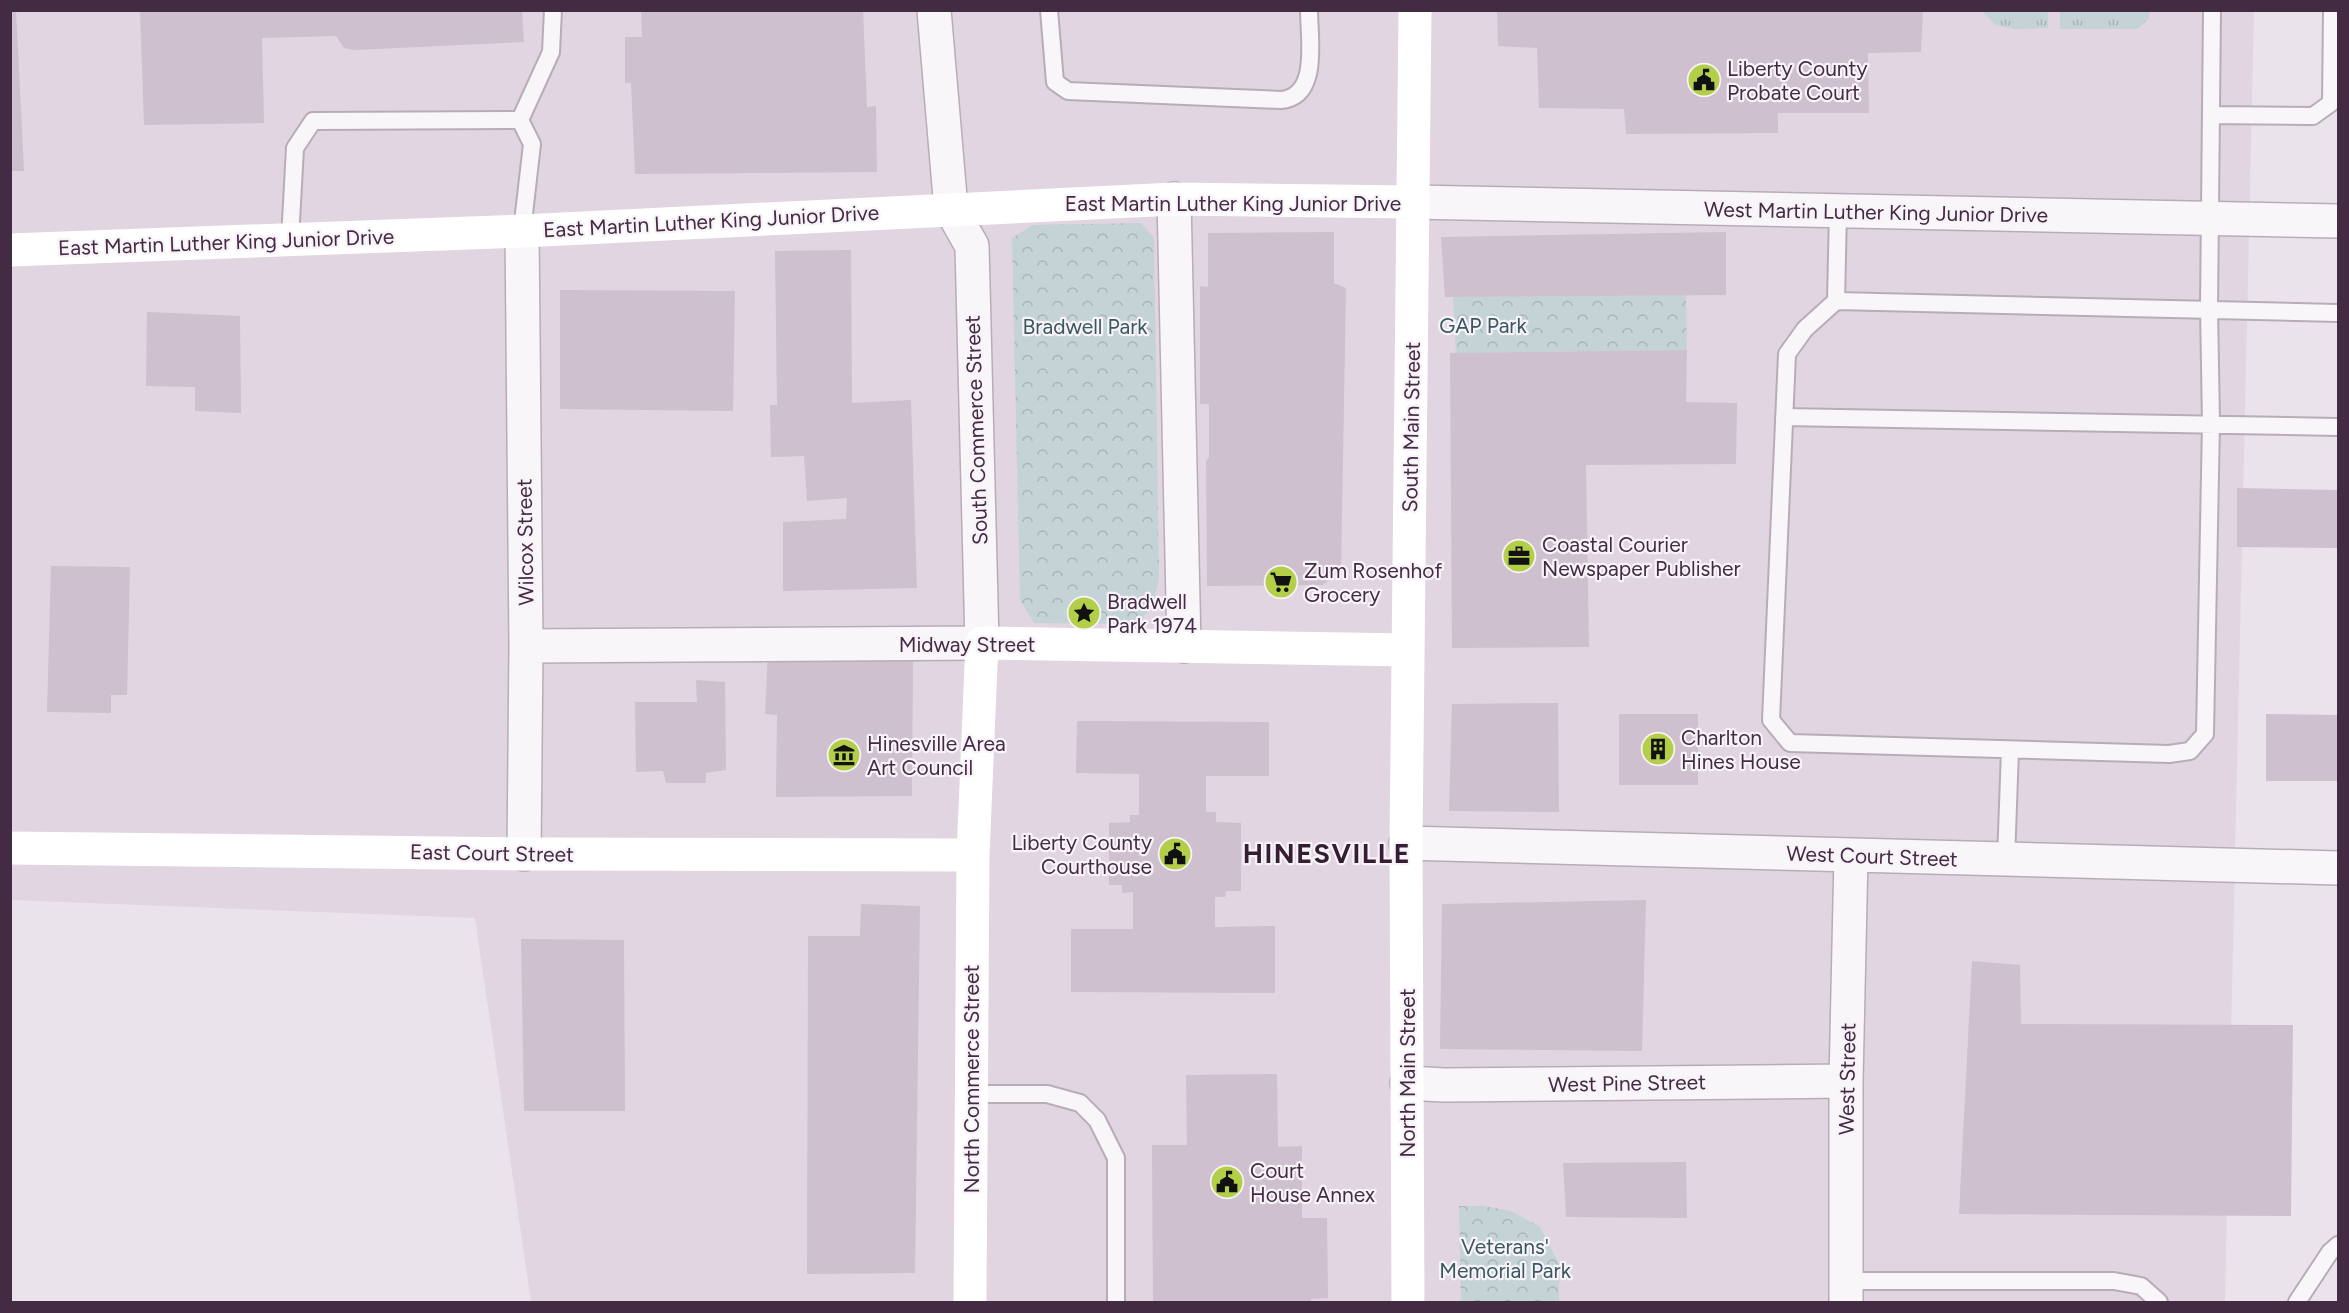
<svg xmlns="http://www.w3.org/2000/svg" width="2349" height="1313" font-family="Figtree,sans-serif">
<defs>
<pattern id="grass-tufts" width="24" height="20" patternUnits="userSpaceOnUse" patternTransform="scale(1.5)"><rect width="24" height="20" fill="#c4d3d5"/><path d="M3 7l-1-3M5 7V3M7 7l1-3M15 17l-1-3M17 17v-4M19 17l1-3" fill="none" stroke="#aab5b8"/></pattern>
<pattern id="park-crowns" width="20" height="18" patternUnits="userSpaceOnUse" patternTransform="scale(1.5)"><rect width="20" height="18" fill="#c4d3d5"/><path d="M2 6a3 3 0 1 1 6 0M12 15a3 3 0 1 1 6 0" fill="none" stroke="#aab5b8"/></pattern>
</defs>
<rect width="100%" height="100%" fill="#ebe3eb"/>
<!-- built -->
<path fill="#e0d5e0" d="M 11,11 L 2254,11 L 2225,1302 L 531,1302 L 475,918 L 11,900 Z"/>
<!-- grass -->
<path fill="url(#grass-tufts)" d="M 1982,11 L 2048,11 L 2048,28 L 2015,29 L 1996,25 Z
M 2060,11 L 2060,10 L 2150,11 L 2149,18 L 2138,29 L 2060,29 Z"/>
<!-- park -->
<path fill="url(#park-crowns)" d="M 1141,223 L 1154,238 L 1159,580 L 1151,608 L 1137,624 L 1034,623 L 1020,600 L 1012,238 L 1033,225 Z
M 1686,295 L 1687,350 L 1456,353 L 1453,297 Z
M 1459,1206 L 1483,1206 L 1511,1211 L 1540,1227 L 1559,1264 L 1559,1302 L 1461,1302 Z"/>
<!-- building -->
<path fill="#cec0ce" d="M 10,10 L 16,10 L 24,171 L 10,171 Z
M 140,10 L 522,10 L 524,42 L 354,50 L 344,48 L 336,36 L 262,38 L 264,123 L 144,125 Z
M 641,10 L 863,10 L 867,107 L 876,106 L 877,172 L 635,174 L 631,83 L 625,83 L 625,37 L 642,37 Z
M 1497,10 L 1923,10 L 1921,52 L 1868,53 L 1869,113 L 1778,113 L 1778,133 L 1626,134 L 1624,109 L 1539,108 L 1537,48 L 1498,46 Z
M 1334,232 L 1334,283 L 1346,288 L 1341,570 L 1323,585 L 1207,586 L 1206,461 L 1209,457 L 1209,404 L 1200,404 L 1200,286 L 1208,287 L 1208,233 Z
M 1726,232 L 1726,295 L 1445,297 L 1441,237 Z
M 851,250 L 852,403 L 911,400 L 917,588 L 783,591 L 783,522 L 846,519 L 847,498 L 807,501 L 804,456 L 771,457 L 770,405 L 777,405 L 775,251 Z
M 560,290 L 735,291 L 733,411 L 560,409 Z
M 147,312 L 240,316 L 241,413 L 195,411 L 195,387 L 146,386 Z
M 1687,350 L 1686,402 L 1737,403 L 1736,464 L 1586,465 L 1589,647 L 1452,648 L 1450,353 Z
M 2237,488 L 2338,490 L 2338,548 L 2237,547 Z
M 51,566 L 130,567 L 127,695 L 111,695 L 111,713 L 47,712 Z
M 768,652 L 913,656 L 912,796 L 776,797 L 777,715 L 765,714 Z
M 696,680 L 725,682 L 726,770 L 706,773 L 706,783 L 666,783 L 663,771 L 636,772 L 635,702 L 697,702 Z
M 1558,703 L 1559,812 L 1449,811 L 1452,704 Z
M 1619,714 L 1698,714 L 1698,785 L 1619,785 Z
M 2266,714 L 2338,715 L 2338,781 L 2266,781 Z
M 1077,721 L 1269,722 L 1269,776 L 1206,776 L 1206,812 L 1216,812 L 1216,822 L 1241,823 L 1241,891 L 1226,891 L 1225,897 L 1215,897 L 1215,927 L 1275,926 L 1275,993 L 1071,992 L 1071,929 L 1133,929 L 1133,892 L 1122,893 L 1122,885 L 1109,885 L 1109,823 L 1130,822 L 1130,815 L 1139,815 L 1139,774 L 1076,773 Z
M 1646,900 L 1642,1051 L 1440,1049 L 1442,904 Z
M 861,904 L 920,906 L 915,1273 L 807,1274 L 808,936 L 860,936 Z
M 521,939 L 624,940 L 625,1111 L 524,1111 Z
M 1972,961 L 2020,965 L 2021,1024 L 2293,1025 L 2291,1216 L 1959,1214 Z
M 1277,1074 L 1278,1147 L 1302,1146 L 1302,1218 L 1327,1218 L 1328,1298 L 1311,1299 L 1311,1302 L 1153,1302 L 1152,1145 L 1187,1145 L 1186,1075 Z
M 1686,1162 L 1687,1218 L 1566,1217 L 1563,1163 Z"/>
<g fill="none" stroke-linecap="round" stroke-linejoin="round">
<!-- lane casing -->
<g stroke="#b9acb9" stroke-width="20">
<path id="lane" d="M 1049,10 L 1055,82 L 1068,91 L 1281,100 C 1320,97 1309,38 1309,10
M 2212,10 L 2209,308 L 2211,423 L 2205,734 L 2190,751 L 2169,754 L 1790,743 L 1771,720 L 1787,354 L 1805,329 L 1836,301 L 2338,313
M 2211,115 L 2313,116 L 2331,103 L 2332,10
M 520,120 L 551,52 L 553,10
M 290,239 L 295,148 L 313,121 L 520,120 L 532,144 L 522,231
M 1836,301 L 1838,211
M 1784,417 L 2338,427
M 2006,860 L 2010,750
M 971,1094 L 1047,1094 L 1080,1103 L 1097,1120 L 1116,1158 L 1116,1302
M 1846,1281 L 2114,1281 L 2141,1286 L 2159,1302
M 2297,1302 L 2330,1252 L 2338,1245"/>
</g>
<!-- street casing -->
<g stroke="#b9acb9" stroke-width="36">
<path id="street" d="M 1174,199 L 1184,646
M 1413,202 L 2338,221
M 522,231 L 526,646 L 524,854
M 526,646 L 982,643 L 972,246 L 951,209 L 934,10
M 1406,843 L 2338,868
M 1407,1083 L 1444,1085 L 1846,1081
M 1846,1302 L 1846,1081 L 1851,856"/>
</g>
<!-- lane -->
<use href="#lane" stroke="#f9f6f9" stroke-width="16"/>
<!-- street -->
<use href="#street" stroke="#f9f6f9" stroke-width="33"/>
<!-- secondary -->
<path stroke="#fff" stroke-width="33" d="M 10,250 L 522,231 L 1174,199 L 1413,202
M 10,848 L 524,854 L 973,855
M 970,1302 L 973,855 L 982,643 L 1408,650
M 1408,1302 L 1406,843 L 1415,10"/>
</g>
<!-- icons -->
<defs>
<g id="civic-disc" transform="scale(1.725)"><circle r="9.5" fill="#b3cf4a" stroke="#f8f3f8"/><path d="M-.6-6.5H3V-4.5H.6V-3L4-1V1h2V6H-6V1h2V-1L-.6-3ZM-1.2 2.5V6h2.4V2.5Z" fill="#111"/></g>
<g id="office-disc" transform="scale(1.725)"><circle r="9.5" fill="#b3cf4a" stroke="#f8f3f8"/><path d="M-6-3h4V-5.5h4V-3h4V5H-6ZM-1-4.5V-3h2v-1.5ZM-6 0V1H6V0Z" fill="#111"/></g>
<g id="supermarket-disc" transform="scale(1.725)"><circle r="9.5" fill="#b3cf4a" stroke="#f8f3f8"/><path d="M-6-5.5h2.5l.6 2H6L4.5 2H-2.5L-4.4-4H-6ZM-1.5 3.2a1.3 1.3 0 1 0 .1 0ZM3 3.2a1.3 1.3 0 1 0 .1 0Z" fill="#111"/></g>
<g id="sight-disc" transform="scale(1.725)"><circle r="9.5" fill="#b3cf4a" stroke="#f8f3f8"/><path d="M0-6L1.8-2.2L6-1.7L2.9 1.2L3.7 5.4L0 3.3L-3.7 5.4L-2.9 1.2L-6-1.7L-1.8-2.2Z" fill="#111"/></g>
<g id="building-disc" transform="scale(1.725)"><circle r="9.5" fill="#b3cf4a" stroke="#f8f3f8"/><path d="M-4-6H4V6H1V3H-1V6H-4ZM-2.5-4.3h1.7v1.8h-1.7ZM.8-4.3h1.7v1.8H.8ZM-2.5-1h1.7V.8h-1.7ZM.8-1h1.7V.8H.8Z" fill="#111"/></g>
<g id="museum-disc" transform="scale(1.725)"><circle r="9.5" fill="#b3cf4a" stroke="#f8f3f8"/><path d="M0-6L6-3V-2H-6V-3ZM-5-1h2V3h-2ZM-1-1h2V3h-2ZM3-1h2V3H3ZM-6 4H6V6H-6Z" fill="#111"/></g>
</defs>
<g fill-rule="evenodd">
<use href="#civic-disc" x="1704" y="80"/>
<use href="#office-disc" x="1519" y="556"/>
<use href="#supermarket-disc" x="1281" y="582"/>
<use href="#sight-disc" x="1084" y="613"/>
<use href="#building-disc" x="1658" y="749"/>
<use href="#museum-disc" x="844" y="755"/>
<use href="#civic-disc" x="1175" y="854"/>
<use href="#civic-disc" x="1227" y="1182"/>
</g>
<g text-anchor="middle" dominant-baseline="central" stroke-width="4.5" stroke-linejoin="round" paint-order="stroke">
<!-- poi labels -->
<g font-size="21" fill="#442b44" stroke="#f8f3f8" text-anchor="start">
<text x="1727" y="68">Liberty County<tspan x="1727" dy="24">Probate Court</tspan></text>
<text x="1542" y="544">Coastal Courier<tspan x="1542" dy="24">Newspaper Publisher</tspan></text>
<text x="1304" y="570">Zum Rosenhof<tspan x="1304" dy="24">Grocery</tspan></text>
<text x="1107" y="601">Bradwell<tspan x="1107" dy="24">Park 1974</tspan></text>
<text x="1681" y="737">Charlton<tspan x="1681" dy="24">Hines House</tspan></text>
<text x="867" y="743">Hinesville Area<tspan x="867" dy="24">Art Council</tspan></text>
<text x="1152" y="842" text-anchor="end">Liberty County<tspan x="1152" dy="24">Courthouse</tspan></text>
<text x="1250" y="1170">Court<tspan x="1250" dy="24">House Annex</tspan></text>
</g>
<!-- street labels -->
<g font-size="21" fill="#442b44" stroke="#f8f3f8">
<text x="1233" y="203">East Martin Luther King Junior Drive</text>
<text transform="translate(1876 212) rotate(1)">West Martin Luther King Junior Drive</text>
<text transform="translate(711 221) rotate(-3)">East Martin Luther King Junior Drive</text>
<text transform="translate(226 242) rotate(-2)">East Martin Luther King Junior Drive</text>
<text transform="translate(1411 427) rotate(-89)">South Main Street</text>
<text transform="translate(976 430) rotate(-92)">South Commerce Street</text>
<text transform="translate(525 542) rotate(-91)">Wilcox Street</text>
<text x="967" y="644">Midway Street</text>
<text transform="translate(492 853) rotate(1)">East Court Street</text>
<text transform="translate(1872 856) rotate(2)">West Court Street</text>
<text transform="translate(1407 1073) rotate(-90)">North Main Street</text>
<text transform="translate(971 1079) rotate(-90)">North Commerce Street</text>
<text transform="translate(1847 1079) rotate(-89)">West Street</text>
<text transform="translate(1627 1083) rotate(-1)">West Pine Street</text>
</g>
<!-- park labels -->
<g font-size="21" fill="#385960" stroke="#f8f3f8">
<text x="1483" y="325">GAP Park</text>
<text x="1085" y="326">Bradwell Park</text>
<text x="1505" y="1246">Veterans'<tspan x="1505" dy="24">Memorial Park</tspan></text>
</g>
<!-- district labels -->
<g font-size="27" font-weight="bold" letter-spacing="1.5" fill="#351d34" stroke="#f8f3f8">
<text x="1327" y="853">HINESVILLE</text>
</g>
</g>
<!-- border -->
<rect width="2349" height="1313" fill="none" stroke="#442b44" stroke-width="24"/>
</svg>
